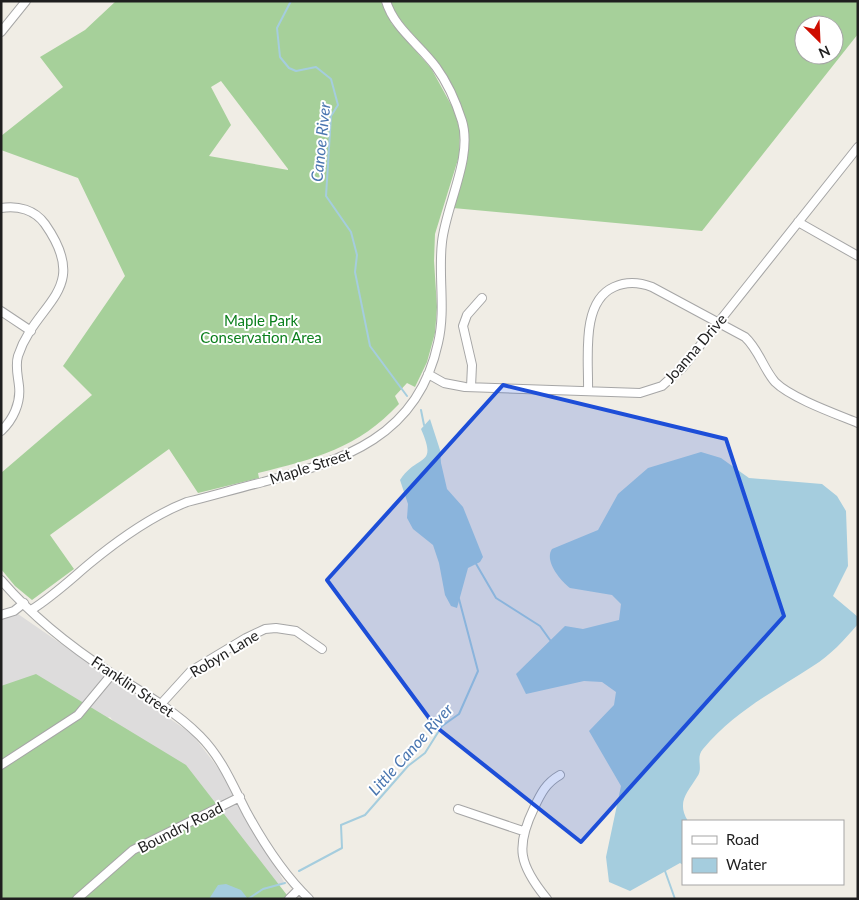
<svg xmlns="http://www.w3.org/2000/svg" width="859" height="900" font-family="Lato,sans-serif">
<rect width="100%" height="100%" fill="#f0ede5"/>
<!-- residential -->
<path fill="#dddcdc" d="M 18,614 L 192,734 L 222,773 L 284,882 L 257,898 L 110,717 L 79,728 L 1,842 L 1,618 Z"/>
<!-- forest -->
<path fill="#a6d09a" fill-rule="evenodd" d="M 116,1 L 381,1 L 392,24 L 431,68 L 455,112 L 460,132 L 459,156 L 435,234 L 434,261 L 437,307 L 435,333 L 427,362 L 415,387 L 407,383 L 395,396 L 399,404 C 358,448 315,459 258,473 L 259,478 L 198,493 L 169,449 L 50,535 L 74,569 L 32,600 L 15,586 L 1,569 L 1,473 L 92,395 L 63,366 L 125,276 L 78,178 L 1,150 L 1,136 L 63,87 L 40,57 L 85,30 ZM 221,81 L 288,169 L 288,170 L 209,156 L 231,125 L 211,87 Z
M 390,1 L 858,1 L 858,34 L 702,231 L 453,208 C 468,155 478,140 451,88 C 446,78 442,66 434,58 C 419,39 399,24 390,1 ZM 804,25 L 834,25 L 834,55 L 804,55 Z
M 36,674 L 186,765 L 290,899 L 1,899 L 1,686 Z"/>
<!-- water -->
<path fill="#a5cdde" d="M 430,419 L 440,450 L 441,463 L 447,489 L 463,507 L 483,557 L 480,562 L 468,568 L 457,608 L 451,606 L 445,595 L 439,563 L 433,545 L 413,529 L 407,518 L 408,504 L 400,480 C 418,453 438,468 421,429 Z
M 701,452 L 721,458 L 749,478 L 822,484 L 837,496 L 846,511 L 848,566 L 833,596 L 858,617 L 858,624 C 844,640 831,655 813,666 C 772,693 736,710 703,749 C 695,758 704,768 697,777 C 688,792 676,802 688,821 L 683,821 L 683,865 L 680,863 L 630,891 L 609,882 L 606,857 L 621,786 L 589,731 L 614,705 L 616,692 L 602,682 L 584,681 L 526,694 L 516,674 L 565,626 L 583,629 L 619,620 L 621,604 L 612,595 L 570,588 C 560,580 544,561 552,549 L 598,530 L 618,494 L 648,468 Z
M 226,884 L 241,890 L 248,899 L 209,899 L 218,885 Z"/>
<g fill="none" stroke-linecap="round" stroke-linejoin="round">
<!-- stream -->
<path stroke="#a5cdde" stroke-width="2" d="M 291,1 L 277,28 L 280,57 L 289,68 L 296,71 L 316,67 L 331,79 L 338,105 L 331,116 L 326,196 L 351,232 L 357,255 L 355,272 L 370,346 L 407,396
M 421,410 L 424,425
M 475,562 L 496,598 L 540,626 L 550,640
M 299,871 L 342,848 L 341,825 L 365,815 L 408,766 L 425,753 L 442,726 L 459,714 L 478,671 L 459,599
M 665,871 L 675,899
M 248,899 L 263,889 L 285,883"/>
<!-- minor casing -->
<g stroke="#a6a6a6" stroke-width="10">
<path id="minor" d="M 1,32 L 26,1
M 1,208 C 18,205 35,210 45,224 C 92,291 36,301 18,356 C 15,366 18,376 19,386 C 21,403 13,420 1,431
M 798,222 L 858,256
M 1,311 L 31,331
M 428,374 L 444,383 L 465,387 L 640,393 L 662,386 L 683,367 L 858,147
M 471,387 L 472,365 L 463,326 L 467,315 L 482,298
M 588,391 C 589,360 580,302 614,287 C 627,281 639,282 652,287 L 745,337 C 759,350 763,368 775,382 C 791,398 836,414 858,423
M 1,580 C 32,616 71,647 111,673 C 142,692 174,710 200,736 C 222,758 233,786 247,813 C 264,844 284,875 309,899
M 31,610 C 52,597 70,580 89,564 C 118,540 151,516 187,502 C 212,496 238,488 263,482 C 344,460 418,437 438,343 C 446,309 438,276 442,242 C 446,205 473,157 462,121 C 456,102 447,82 436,67 C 420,45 394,28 386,1
M 1,615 L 14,611 L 24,603
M 161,704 L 191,671 L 246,638 L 265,629 L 276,628 L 296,631 L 322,649
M 1,765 L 78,715 L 112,674
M 458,809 L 523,831
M 77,899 L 133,850 L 240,797
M 289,899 L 299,889
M 547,899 C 519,865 515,847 534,808 C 541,793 546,783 560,775"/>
</g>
<!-- minor -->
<use href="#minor" stroke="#fff" stroke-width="8"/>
</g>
<!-- marked area -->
<path fill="#1d4ed8" fill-opacity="0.2" stroke="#1d4ed8" stroke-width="4" stroke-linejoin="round" d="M 503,385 L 726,439 L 784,616 L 581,842 L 435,726 L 327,580 Z"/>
<g text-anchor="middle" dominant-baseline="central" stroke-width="4" stroke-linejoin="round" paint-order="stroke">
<!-- park labels -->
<g font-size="15" fill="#0b7f1c" stroke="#fff">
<text x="261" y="320">Maple Park<tspan x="261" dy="17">Conservation Area</tspan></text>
</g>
<!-- street labels -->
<g font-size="15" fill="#1f1f1f" stroke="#fff">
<text transform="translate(695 348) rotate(-49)">Joanna Drive</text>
<text transform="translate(310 466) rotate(-18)">Maple Street</text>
<text transform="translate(224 653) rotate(-31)">Robyn Lane</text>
<text transform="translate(133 686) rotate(34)">Franklin Street</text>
<text transform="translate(180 827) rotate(-27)">Boundry Road</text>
</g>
<!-- water labels -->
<g font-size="16" font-style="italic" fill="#4a76b0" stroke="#fff">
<text transform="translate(320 142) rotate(-84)">Canoe River</text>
<text transform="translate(410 749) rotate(-48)">Little Canoe River</text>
</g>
</g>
<!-- border -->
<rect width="859" height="900" fill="none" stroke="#1f1f1f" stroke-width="5"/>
<!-- legend -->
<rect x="682" y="820" width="162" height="65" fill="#ffffff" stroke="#a5a5a5"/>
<rect x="692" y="836" width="25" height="8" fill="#ffffff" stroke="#a5a5a5"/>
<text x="726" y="845" font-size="15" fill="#1f1f1f">Road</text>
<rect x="692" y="858" width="25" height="15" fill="#a5cdde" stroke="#a5a5a5"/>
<text x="726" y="870" font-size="15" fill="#1f1f1f">Water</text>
<!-- north arrow -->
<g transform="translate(819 40) rotate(156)"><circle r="24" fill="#ffffff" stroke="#a5a5a5"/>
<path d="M0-4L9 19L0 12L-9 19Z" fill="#ce0d00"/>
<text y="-8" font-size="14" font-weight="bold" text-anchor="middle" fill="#1f1f1f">N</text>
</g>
</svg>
